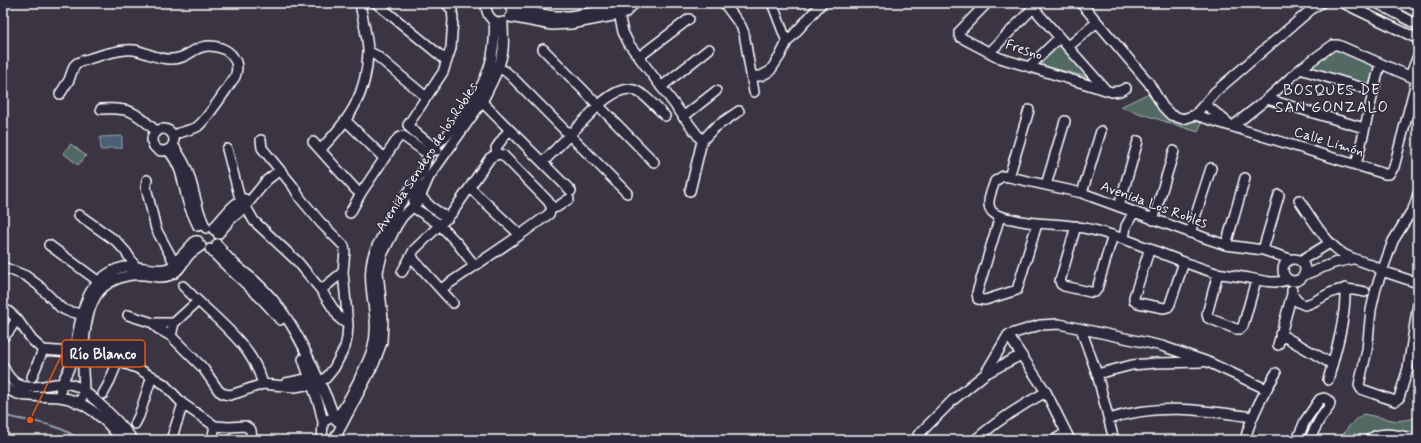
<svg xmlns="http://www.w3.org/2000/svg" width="1421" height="443" font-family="Mynerve,sans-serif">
<rect width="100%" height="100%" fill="#3b3543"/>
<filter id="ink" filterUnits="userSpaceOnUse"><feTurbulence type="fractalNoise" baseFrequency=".025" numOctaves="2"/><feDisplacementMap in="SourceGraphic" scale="8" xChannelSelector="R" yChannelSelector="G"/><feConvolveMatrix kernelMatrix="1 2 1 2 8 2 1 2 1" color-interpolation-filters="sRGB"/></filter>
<g filter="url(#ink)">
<!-- green -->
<path fill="#536964" stroke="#a9b4b2" d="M 1058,43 L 1092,78 L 1036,64 Z
M 1337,47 L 1375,65 L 1368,87 L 1311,68 Z
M 1149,93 L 1166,114 L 1202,121 L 1198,132 L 1120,107 Z
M 71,144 L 86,156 L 78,165 L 63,153 Z
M 1418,413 L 1418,434 L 1386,430 L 1374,431 L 1362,440 L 1341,440 L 1340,439 L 1349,426 L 1363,414 L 1397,421 L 1411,419 Z"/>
<!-- water -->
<path fill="#4a6174" stroke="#92a0ac" d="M 122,136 L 122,148 L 108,148 L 107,150 L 101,150 L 100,137 Z"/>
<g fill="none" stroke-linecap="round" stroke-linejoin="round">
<!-- stream -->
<path stroke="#92a0ac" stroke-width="2" d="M 3,415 C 29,423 58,421 79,440"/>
<!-- minor casing -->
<g stroke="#fff" stroke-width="12">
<path id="minor" d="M 376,3 L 447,61
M 486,3 C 486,13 489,20 499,23
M 724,3 L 741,26 L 744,33 L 754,92
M 772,3 L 787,42
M 987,3 L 959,32 L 959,35 L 960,37 L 1000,58 L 1112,92 L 1120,91 L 1126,88
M 1029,3 L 1106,90
M 1081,3 L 1149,83 L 1163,107 L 1171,115 L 1183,119 L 1195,115 L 1215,92 L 1314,7 L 1321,3
M 1343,3 L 1418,39
M 1377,3 L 1418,25
M 511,9 L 554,16 L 570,16 L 622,8
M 618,9 L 623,32 L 629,44 L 702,141
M 510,17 L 552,25 L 571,24 L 618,15 L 625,13 L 635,3
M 1068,47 L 1097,22
M 543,49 L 654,162
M 368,51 L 377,56 L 426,97
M 990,52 L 1033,8
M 639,57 L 689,19
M 492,65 L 505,71 L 511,76 L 627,193
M 1029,67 L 1059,38
M 1300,69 L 1373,91
M 751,76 L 761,76 L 770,71 L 780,56 L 787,42 L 822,3
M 1410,76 L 1418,56
M 661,87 L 709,49
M 60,94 L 69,80 L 74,66 L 77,63 C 90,58 121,48 134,50 C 146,52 159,60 172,59 C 192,59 195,40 221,48 C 226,50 230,52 233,57 C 238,63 238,69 235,77 C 226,89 208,119 197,127 C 189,131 181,131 173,136
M 1267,99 L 1364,128
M 482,102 L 571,191
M 1205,104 L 1228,123
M 101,109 C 131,107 135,112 157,132
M 1195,115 L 1385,174 L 1389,174 L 1394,167 L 1418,74
M 683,117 L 716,91
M 346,121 L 384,158
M 1233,126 L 1267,99 L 1300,69 L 1333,45 L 1338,45 L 1416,79
M152 140a11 11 0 1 1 22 0a11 11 0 1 1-22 0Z
M 313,142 L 356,190 L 361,193
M 173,144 C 178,154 185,162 188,172 C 195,191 196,210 206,228
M 227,149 L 239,195 L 254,221 L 298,262 L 321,290 L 340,319 L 348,325
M 168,150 C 182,167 182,179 187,199 C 189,208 194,217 198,226
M 320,150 C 349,120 367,95 368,52 C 368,38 362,17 360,3
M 437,150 L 410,128 L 408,125 L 443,72 L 451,48 L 453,19 L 452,10 L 446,3
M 497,154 L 496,148 L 506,134
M 543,162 L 599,105 C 631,77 639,90 665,116
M 1356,165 L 1380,64
M 1009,177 L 1029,110
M 147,180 L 146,187 L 156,229 L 175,264
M 417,182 C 418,191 413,198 413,207 L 440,225 L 457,243 L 475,266
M 1046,185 L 1065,121
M 470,188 L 520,235
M 690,191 L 702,141 L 714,128 L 739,111
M 1082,193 L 1101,131
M 1418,194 L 1414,207 L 1393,241 L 1376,288 L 1371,310 L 1367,350 L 1359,385 L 1361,389 L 1395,401 L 1399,398 L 1408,368 L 1418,304
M 421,197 L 431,207 L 448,218
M 1299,200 C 1311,217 1325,242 1342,253 C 1354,261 1371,262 1382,271 L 1418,283
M 1119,206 L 1138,141
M 350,213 L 361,193 L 398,138 L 403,136 L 428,154
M 79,215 L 116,241 L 126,252 L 135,266
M 1000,216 L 977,293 L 978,299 L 985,300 L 1017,290 L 1037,224
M 1153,220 L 1174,151
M 1076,226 L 1060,281 L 1061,284 L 1064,286 L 1090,292 L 1095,292 L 1097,289 L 1113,235
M 214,230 L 215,226 C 222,219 235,200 245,199
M 1190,233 L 1211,168
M 218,234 L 230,220 L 245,207 L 267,180 L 280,170
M 1124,239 L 1126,226 L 1134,212
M 217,244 C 227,259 240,269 254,280 C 266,291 277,303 286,317 C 303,342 314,370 327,398 C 331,406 332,414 337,421
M 49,245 L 102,284
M 1226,245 L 1245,178
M 1150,248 L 1134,297 L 1134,301 L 1138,303 L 1164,308 L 1168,307 L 1170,304 L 1184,262
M 210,249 C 232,274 260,293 280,320
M 1263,250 L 1279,195
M 412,255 L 414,260 L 453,303
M1283 270a11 11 0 1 1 22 0a11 11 0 1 1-22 0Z
M 1300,261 L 1330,243
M 3,267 L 26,276 L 38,285 L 61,308 L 67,311 L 81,314
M 402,272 L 414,250 L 452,213 L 490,158 L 497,154 L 503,155 L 548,201 L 552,208
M 1218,273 L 1207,314 L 1208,318 L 1236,329 L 1240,329 L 1243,326 L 1256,280
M 1304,275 L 1334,263 L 1352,259
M 1288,280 C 1275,284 1262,281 1249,278 C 1238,276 1227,275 1216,273 C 1171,260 1130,237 1084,228 C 1060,223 1036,225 1012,219 C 1006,218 1000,217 995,214 C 983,207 992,191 995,181 L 1003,176 L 1009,177 L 1082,193 L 1208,239 L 1226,245 L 1263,250 L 1290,259
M 183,286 C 212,317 251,341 263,384
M 441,289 L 520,235 L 549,214 L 552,208 L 557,207 L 569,199
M 321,290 L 343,272
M 1292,294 L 1298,302 L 1305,305 C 1314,303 1320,298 1328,294 C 1342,287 1351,289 1365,292
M 3,309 L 8,311 L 17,319 L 32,340 L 43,350 L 98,354 L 137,368 L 164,384 L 183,404 L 215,426 L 229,427 L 245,426 L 251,430 L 252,440
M 128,315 L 153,323 L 157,328 L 171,336 L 203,368 L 219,391 L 224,394 L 230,395 L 237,393 L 263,384 L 295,387 L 316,383 L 326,378 L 334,368 L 345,347 L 347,338 L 348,325 L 343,272 L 345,251 L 344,246 L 321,223 L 300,198 L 293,186 L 262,148 L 261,140
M 153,323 L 174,323
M 1081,329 L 1097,374 L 1114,440
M 1280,334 L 1332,364
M 1008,335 L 1040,325 L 1059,324 L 1162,346 L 1208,362 L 1266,389
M 1008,335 L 1046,392 L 1070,440
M 171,336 L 174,323 L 198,301
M 3,337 L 9,331 L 17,319
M 1278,345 L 1292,294 L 1292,290
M 303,359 L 319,405 L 323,422
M 3,366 C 20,406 51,375 76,386 C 83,389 89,395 95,400 C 109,412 122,425 133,440
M 987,373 L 1021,355
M 1097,374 L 1132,365 L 1156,363 L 1202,362
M 32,377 L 43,350
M 1328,380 C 1336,351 1346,319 1345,288
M 286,383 L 316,377
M 3,385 C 19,401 39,395 59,397 C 85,400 107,420 121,440
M 103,394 L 108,385 L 118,361
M 61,397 C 58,384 67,376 71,363 C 82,328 77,286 117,269 C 137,261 154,275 171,267 L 195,241 L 198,241
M 77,403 C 81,400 83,397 83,393 C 85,386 83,378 83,371 C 83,349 84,315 96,296 C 105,281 126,273 144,275 C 153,276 162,279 171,275 C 180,271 183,262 189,255 C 193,251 197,249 201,246
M 1109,419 C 1158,403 1202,410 1252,417
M 135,424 L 139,416 L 152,376
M 171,440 L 183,404
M 212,440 L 215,426
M 322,440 L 323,422 C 328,418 334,418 339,414 C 346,408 369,360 372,350 C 375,340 376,330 375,320 C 373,295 365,270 377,246 C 384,233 391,219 399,206 C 407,193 417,182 424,168 C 426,164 426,158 428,154 C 432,145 444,140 449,133 C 477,97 498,69 494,21
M 334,440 L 374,364 L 382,342 L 383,319 L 378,272 L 382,255 L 397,225 L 403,216 L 418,202 L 429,177 L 482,102 C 490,86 500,69 503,50 C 504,41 503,32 503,22
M 924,440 L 918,435 L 953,400 L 985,374 L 1008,335
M 975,440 C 997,421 1020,406 1046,392
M 1054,440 L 1066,433
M 1245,440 C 1251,416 1263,394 1276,373
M 1297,440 L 1305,421 L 1320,399 L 1324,398 L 1328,400 L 1330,403 L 1329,407 L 1320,419 L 1309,440
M 1369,440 C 1380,429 1404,437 1418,439"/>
</g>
<!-- minor -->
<use href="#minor" stroke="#2f2a3d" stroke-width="9"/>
</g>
</g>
<g text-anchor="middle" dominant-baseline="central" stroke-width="3" stroke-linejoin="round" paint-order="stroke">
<!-- street labels -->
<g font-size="14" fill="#fff" stroke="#2f2a3d">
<text transform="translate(1024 50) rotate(18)">Fresno</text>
<text transform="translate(1329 142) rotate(17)">Calle Limón</text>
<text transform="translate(427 157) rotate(-57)">Avenida Sendero de los Robles</text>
<text transform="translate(1154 205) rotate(20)">Avenida Los Robles</text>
</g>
<!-- neighbourhood labels -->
<g font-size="15" letter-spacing="1" fill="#fff" stroke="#2f2a3d">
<text x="1332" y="91">BOSQUES DE<tspan x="1332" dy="17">SAN GONZALO</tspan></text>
</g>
</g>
<!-- callouts -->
<path fill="none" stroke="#e8590c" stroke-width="1.5" d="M30 420L62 354"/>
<circle fill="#e8590c" stroke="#2f2a3d" stroke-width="1.5" cx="30" cy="420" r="4"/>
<rect fill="#2f2a3d" stroke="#e8590c" stroke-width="1.5" x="62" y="340" width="83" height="27" rx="4"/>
<g font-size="15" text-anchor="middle" font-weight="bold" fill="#fff">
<text x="103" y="359">Río Blanco</text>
</g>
<!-- margin -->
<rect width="1421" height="443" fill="none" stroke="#2f2a3d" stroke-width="16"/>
<rect x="8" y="8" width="1405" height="427" fill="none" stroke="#fff" stroke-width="1.5" filter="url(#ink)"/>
</svg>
